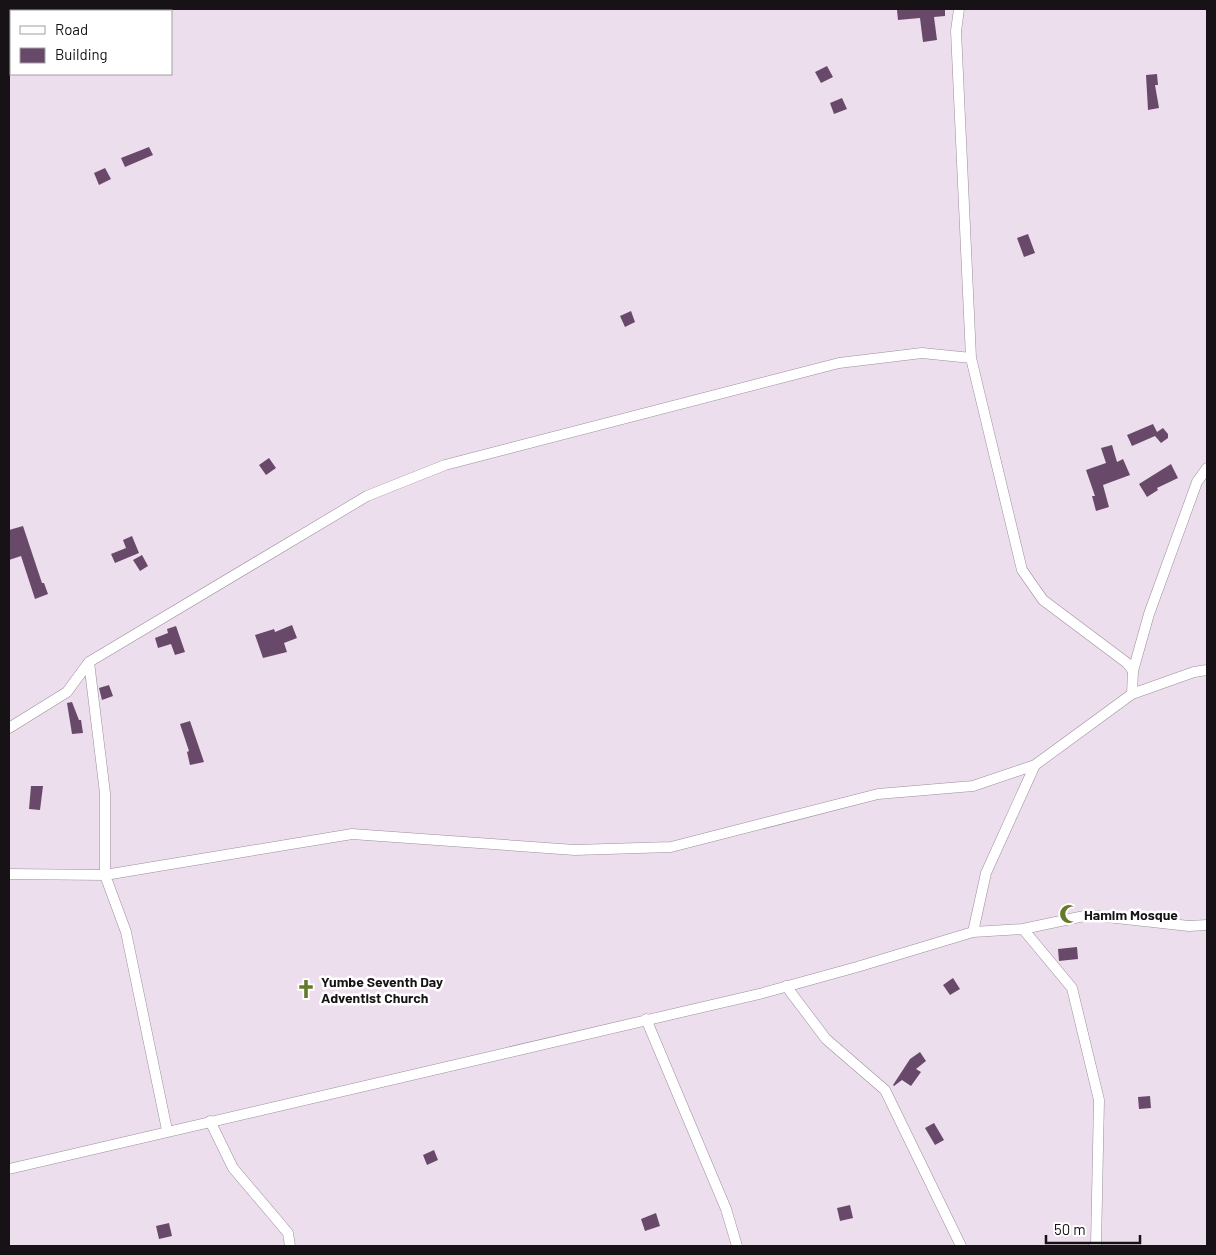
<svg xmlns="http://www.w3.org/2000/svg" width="1216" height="1255" font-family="Barlow,sans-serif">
<rect width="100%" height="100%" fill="#ecdeed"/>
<!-- building -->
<path fill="#69496a" d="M 914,9 L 945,9 L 945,16 L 934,17 L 937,40 L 923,42 L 920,18 L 898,20 L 897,10 Z
M 827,66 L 833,77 L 821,83 L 815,72 Z
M 1157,74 L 1158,85 L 1155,85 L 1159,108 L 1148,110 L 1146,75 Z
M 842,98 L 847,109 L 834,114 L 830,103 Z
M 149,147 L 153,155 L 125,167 L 121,158 Z
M 105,168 L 111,179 L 99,185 L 94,173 Z
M 1028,234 L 1035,253 L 1024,257 L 1017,238 Z
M 631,311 L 635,322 L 625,327 L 620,316 Z
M 1153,424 L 1157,432 L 1163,428 L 1168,434 L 1168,438 L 1161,443 L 1155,436 L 1132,446 L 1127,435 Z
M 1112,445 L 1117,462 L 1123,459 L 1130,475 L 1103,485 L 1109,507 L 1096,511 L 1092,496 L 1095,496 L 1086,470 L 1106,463 L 1101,448 Z
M 269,458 L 276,468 L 266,475 L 259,465 Z
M 1171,464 L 1178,478 L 1157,488 L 1158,490 L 1147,497 L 1139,484 Z
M 23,526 L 42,583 L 44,583 L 48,594 L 35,599 L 21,556 L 9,560 L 9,530 Z
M 132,536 L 139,553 L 115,563 L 111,554 L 126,548 L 123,540 Z
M 142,555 L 148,566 L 140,571 L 133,560 Z
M 292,625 L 297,638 L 284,643 L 287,652 L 263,658 L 255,635 L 274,629 L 275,632 Z
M 176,626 L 185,652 L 175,655 L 171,644 L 158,648 L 155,638 L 168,633 L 167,629 Z
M 109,685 L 113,696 L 102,700 L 99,688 Z
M 72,702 L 79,720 L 81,720 L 83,733 L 72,734 L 67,703 Z
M 190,721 L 204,762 L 190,765 L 187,752 L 189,751 L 180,724 Z
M 31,786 L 43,786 L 40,810 L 29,809 Z
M 1077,947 L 1078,959 L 1059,961 L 1058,949 Z
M 953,978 L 960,989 L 950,995 L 943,985 Z
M 920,1052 L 926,1061 L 916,1069 L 921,1072 L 911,1086 L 902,1080 L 894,1086 L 893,1085 L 910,1059 Z
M 1150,1096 L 1151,1108 L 1139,1109 L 1138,1097 Z
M 934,1123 L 944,1140 L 935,1145 L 925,1128 Z
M 434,1150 L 438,1160 L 427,1165 L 423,1155 Z
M 850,1205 L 853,1218 L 840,1221 L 837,1208 Z
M 656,1213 L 660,1226 L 645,1231 L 641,1219 Z
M 169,1223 L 172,1236 L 159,1239 L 156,1226 Z"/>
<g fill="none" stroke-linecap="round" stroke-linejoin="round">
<!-- street casing -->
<g stroke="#9b8e9c" stroke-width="11">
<path id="street" d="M 959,9 L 956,31 L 971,358 L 1022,570 L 1043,600 L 1127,663 L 1133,671
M 89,662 L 105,793 L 105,875 L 126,932 L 167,1130
M 1132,694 L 1133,671 L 1149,614 L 1197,482 L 1207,468
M 9,728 L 67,692 L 89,662 L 367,496 L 445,465 L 839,363 L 922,353 L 971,358
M 9,874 L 105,875 L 352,834 L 575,850 L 671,847 L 878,794 L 973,786 L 1035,765
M 1023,929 L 1072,988 L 1099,1100 L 1096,1245 L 1094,1246
M 973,932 L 986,873 L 1035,765 L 1132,694 L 1194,672 L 1207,670
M 786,986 L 826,1039 L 885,1090 L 961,1246
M 646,1019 L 726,1209 L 737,1246
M 210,1121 L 233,1168 L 288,1233 L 290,1246
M 9,1169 L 763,993 L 857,967 L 973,932 L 1023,929 L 1089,915 L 1189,926 L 1207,925"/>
</g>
<!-- street -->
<use href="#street" stroke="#fff" stroke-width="10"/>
</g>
<!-- icons -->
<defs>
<g id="mosque-bare" transform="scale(1.5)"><path d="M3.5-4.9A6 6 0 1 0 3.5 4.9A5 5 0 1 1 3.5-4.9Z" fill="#65792a" stroke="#fff" stroke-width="2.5" paint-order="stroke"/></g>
<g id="church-bare" transform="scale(1.5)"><path d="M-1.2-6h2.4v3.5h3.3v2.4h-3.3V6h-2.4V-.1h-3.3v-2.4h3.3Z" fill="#65792a" stroke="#fff" stroke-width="2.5" paint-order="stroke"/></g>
</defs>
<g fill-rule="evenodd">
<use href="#mosque-bare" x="1069" y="914"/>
<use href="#church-bare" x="306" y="989"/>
</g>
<g text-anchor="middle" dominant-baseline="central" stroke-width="5" stroke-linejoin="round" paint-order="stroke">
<!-- poi labels -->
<g font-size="14" font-weight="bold" fill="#161216" stroke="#fff" text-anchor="start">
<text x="1084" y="914">Hamim Mosque</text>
<text x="321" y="981">Yumbe Seventh Day<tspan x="321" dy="16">Adventist Church</tspan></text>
</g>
</g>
<!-- border -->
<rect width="1216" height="1255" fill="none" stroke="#161216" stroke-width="20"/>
<!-- legend -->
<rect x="10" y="10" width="162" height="65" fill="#ffffff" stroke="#a2a0a2"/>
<rect x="20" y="26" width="25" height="8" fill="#ffffff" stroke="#a2a0a2"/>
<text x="55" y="35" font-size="15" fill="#161216">Road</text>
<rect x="20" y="48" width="25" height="15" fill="#69496a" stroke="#a2a0a2"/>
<text x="55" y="60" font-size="15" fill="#161216">Building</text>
<!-- scale -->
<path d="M1046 1235v8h94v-8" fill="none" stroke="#161216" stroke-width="2.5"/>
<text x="1054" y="1235" font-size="15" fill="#161216" stroke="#ffffff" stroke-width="4" paint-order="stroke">50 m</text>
</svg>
